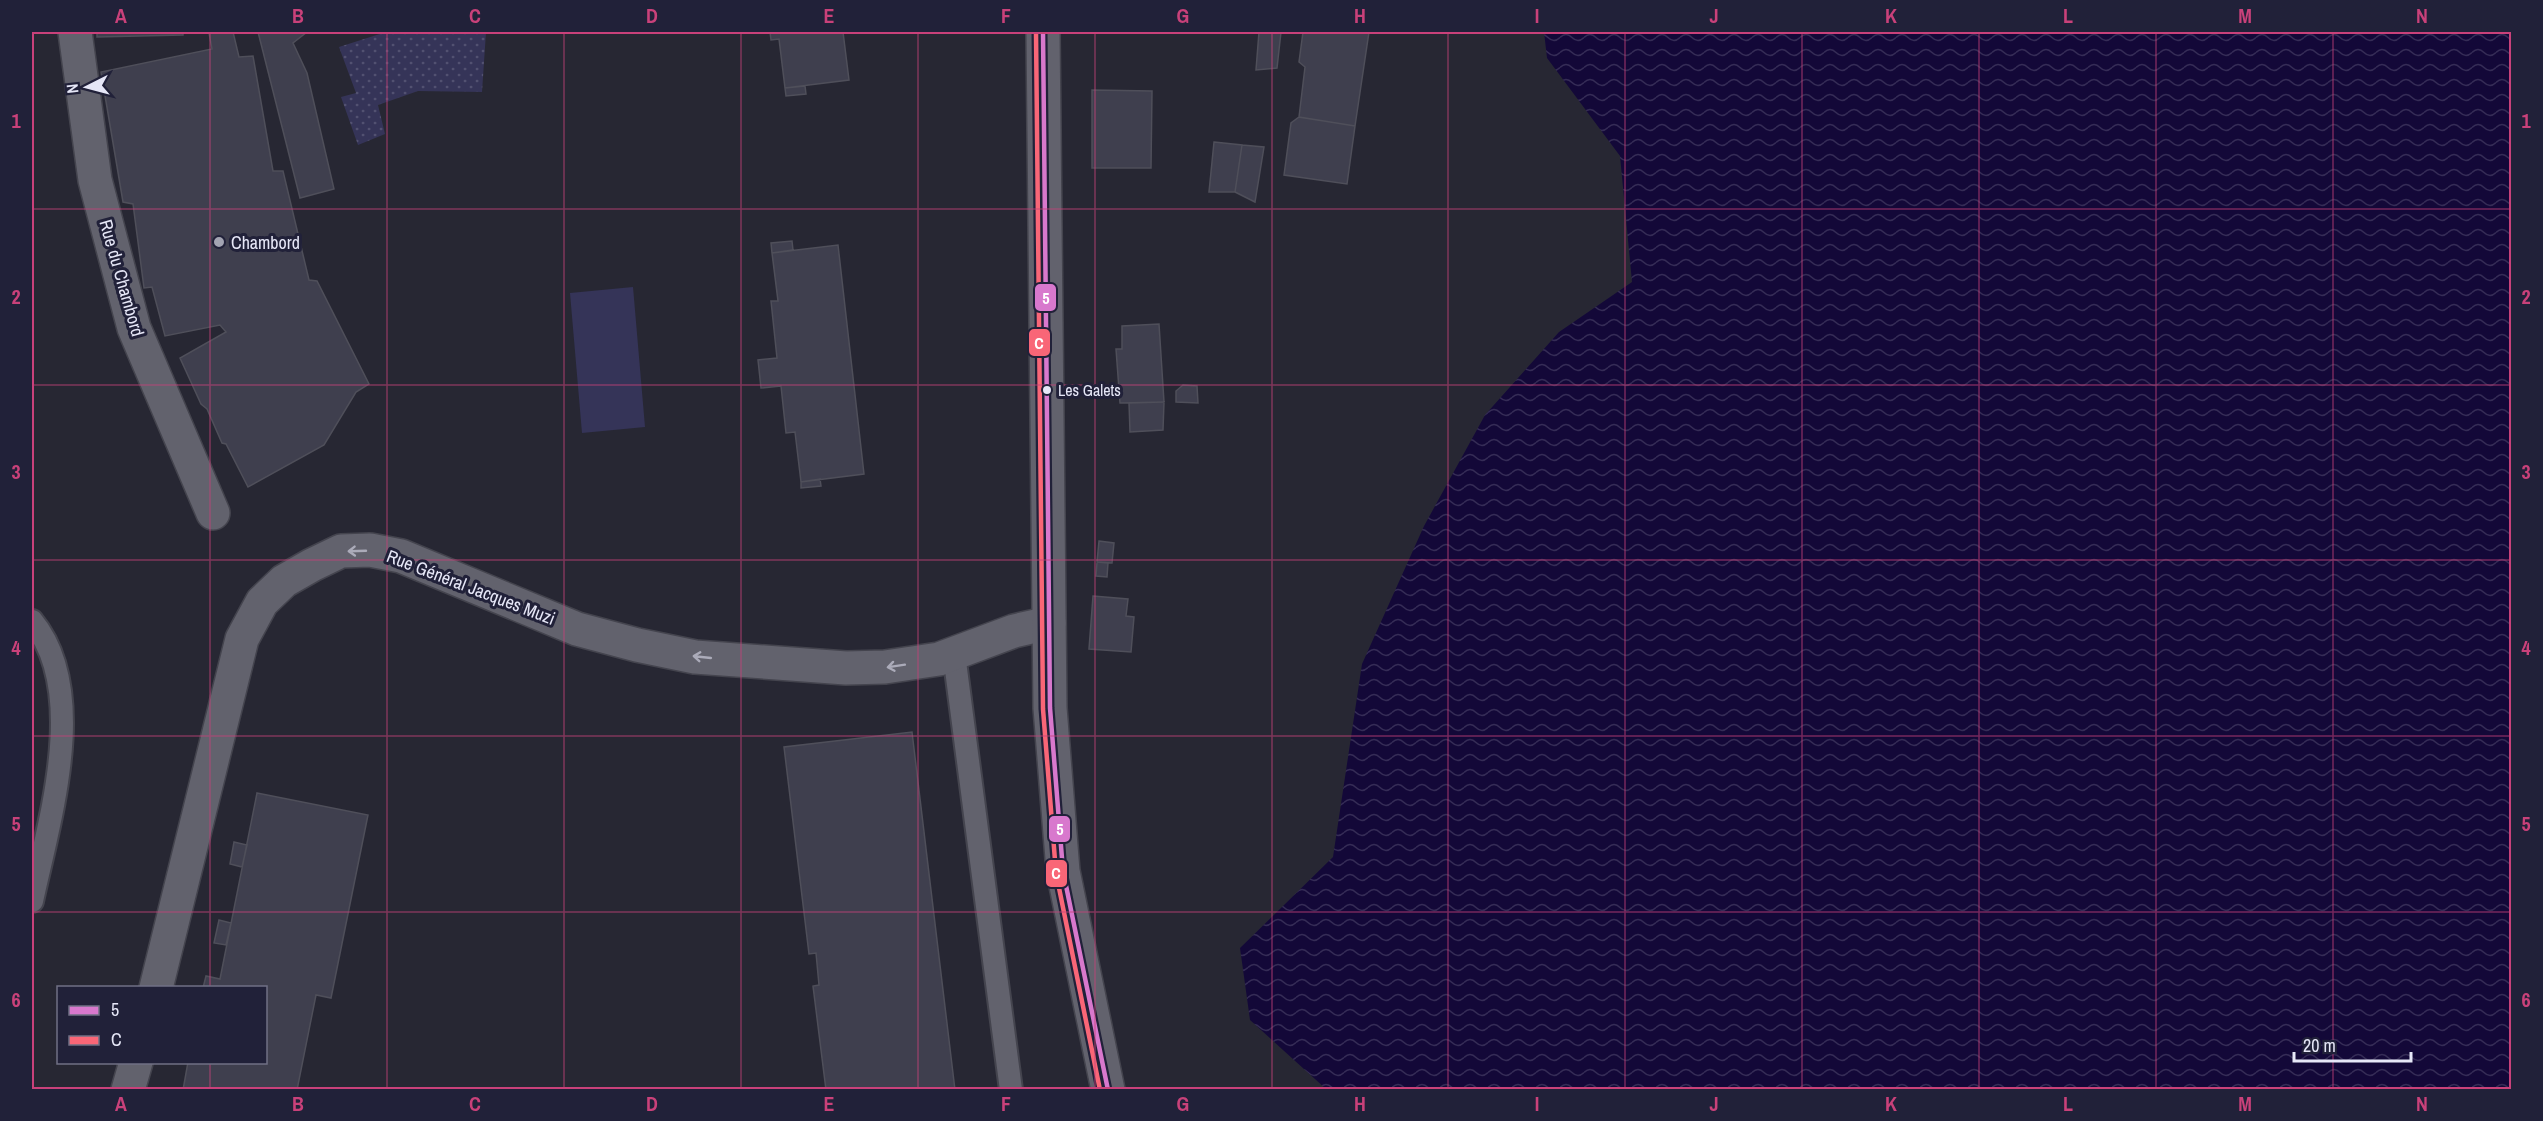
<svg xmlns="http://www.w3.org/2000/svg" width="2543" height="1121" font-family="'Archivo Narrow',sans-serif">
<defs>
<pattern id="green-dots" width="8" height="8" patternUnits="userSpaceOnUse" patternTransform="scale(1.5)"><rect width="8" height="8" fill="#353458"/><path d="M2 2h.1M6 6h.1" fill="none" stroke="#525171" stroke-width="1.8" stroke-linecap="round"/></pattern>
<pattern id="water-waves" width="16" height="10" patternUnits="userSpaceOnUse" patternTransform="scale(1.5)"><rect width="16" height="10" fill="#130838"/><path d="M0 5q4-4 8 0t8 0" fill="none" stroke="#352c56"/></pattern>
</defs>
<rect width="100%" height="100%" fill="#272733"/>
<!-- green -->
<path fill="url(#green-dots)" d="M 386,32 L 486,32 L 482,92 L 418,91 L 378,105 L 385,134 L 358,145 L 341,97 L 356,93 L 339,47 Z"/>
<!-- pitch -->
<path fill="#353458" d="M 633,287 L 645,427 L 582,433 L 570,293 Z"/>
<!-- water -->
<path fill="url(#water-waves)" d="M 1544,32 L 2511,32 L 2511,1089 L 1326,1089 L 1250,1020 L 1240,948 L 1333,857 L 1362,664 L 1424,526 L 1485,415 L 1559,332 L 1632,282 L 1620,156 L 1547,58 Z"/>
<!-- building -->
<path fill="#3f3f4e" stroke="#4f4f5a" stroke-width="1.5" d="M 97,32 L 183,32 L 183,35 L 97,37 Z
M 233,32 L 239,57 L 253,56 L 273,171 L 283,171 L 309,280 L 317,281 L 369,384 L 356,392 L 324,445 L 248,487 L 226,444 L 222,443 L 207,409 L 201,404 L 180,358 L 226,332 L 220,325 L 165,336 L 152,287 L 144,288 L 133,204 L 123,202 L 101,72 L 212,49 L 209,33 Z
M 258,32 L 307,32 L 293,43 L 307,73 L 334,189 L 300,198 Z
M 770,32 L 843,32 L 849,80 L 785,88 L 779,39 L 771,40 Z
M 1259,32 L 1281,32 L 1277,68 L 1256,70 Z
M 1303,32 L 1369,32 L 1355,126 L 1299,117 L 1305,67 L 1299,62 Z
M 805,86 L 806,94 L 786,96 L 785,88 Z
M 1092,90 L 1152,91 L 1151,168 L 1092,168 Z
M 1299,117 L 1355,126 L 1347,184 L 1284,175 L 1291,123 Z
M 1214,142 L 1242,145 L 1235,192 L 1209,192 Z
M 1242,145 L 1264,147 L 1255,202 L 1235,192 Z
M 792,241 L 793,250 L 772,253 L 771,243 Z
M 838,245 L 864,474 L 801,482 L 795,432 L 786,433 L 781,386 L 761,388 L 758,360 L 777,358 L 771,301 L 778,301 L 772,253 Z
M 1159,324 L 1164,402 L 1120,403 L 1116,349 L 1122,349 L 1122,326 Z
M 1183,385 L 1197,386 L 1198,403 L 1176,402 L 1176,391 Z
M 1164,402 L 1163,430 L 1130,432 L 1129,403 Z
M 820,479 L 821,486 L 801,488 L 801,482 Z
M 1099,541 L 1114,543 L 1112,563 L 1097,562 Z
M 1097,562 L 1108,563 L 1107,577 L 1096,576 Z
M 1093,596 L 1128,599 L 1126,616 L 1134,617 L 1131,652 L 1089,649 Z
M 912,732 L 955,1090 L 826,1090 L 813,986 L 819,985 L 816,953 L 809,954 L 784,747 Z
M 257,793 L 368,815 L 331,998 L 316,995 L 297,1090 L 183,1090 L 188,1062 L 266,1062 L 266,988 L 203,988 L 206,976 L 220,979 Z
M 234,842 L 247,845 L 242,867 L 230,864 Z
M 219,920 L 231,923 L 226,945 L 214,943 Z"/>
<g fill="none" stroke-linecap="round" stroke-linejoin="round">
<!-- lane casing -->
<g stroke="#44444e" stroke-width="26">
<path id="lane" d="M 32,621 C 90,691 49,821 32,901
M 954,654 L 1011,1090"/>
</g>
<!-- street casing -->
<g stroke="#44444e" stroke-width="36">
<path id="street" d="M 75,32 L 95,180 L 134,328 L 213,513
M 156,988 L 242,639 L 262,602 L 284,581 L 312,565 L 341,551 L 370,550 L 401,556 L 577,629 L 637,645 L 695,657 L 846,668 L 885,667 L 939,659 L 1014,631 L 1049,623
M 128,1090 L 136,1062"/>
</g>
<!-- secondary casing -->
<g stroke="#44444e" stroke-width="36">
<path id="secondary" d="M 1043,32 L 1050,708 L 1063,871 L 1108,1090"/>
</g>
<!-- lane -->
<use href="#lane" stroke="#62626d" stroke-width="22"/>
<!-- street -->
<use href="#street" stroke="#62626d" stroke-width="33"/>
<!-- secondary -->
<use href="#secondary" stroke="#62626d" stroke-width="33"/>
<!-- bus-1 casing -->
<g stroke="#212139" stroke-width="9">
<path id="bus-1" d="M 1043,32 L 1050,708 L 1063,871 L 1108,1090"/>
</g>
<!-- bus-2 casing -->
<g stroke="#212139" stroke-width="9">
<path id="bus-2" d="M 1036,32 L 1043,709 L 1056,873 L 1100,1090"/>
</g>
<!-- bus-1 -->
<use href="#bus-1" stroke="#d878cd" stroke-width="4.5"/>
<!-- bus-2 -->
<use href="#bus-2" stroke="#f96677" stroke-width="4.5"/>
</g>
<!-- one-way arrows -->
<defs><path id="oneway-shaft" d="M-6 0H5M1.5-3L5.5 0L1.5 3" fill="none" stroke-width="1.6" stroke-linecap="round" stroke-linejoin="round" transform="scale(1.5)"/></defs>
<g stroke="#ababb9">
<use href="#oneway-shaft" transform="translate(357 551) rotate(178)"/>
<use href="#oneway-shaft" transform="translate(702 657) rotate(-174)"/>
<use href="#oneway-shaft" transform="translate(896 666) rotate(171)"/>
</g>
<!-- grid -->
<path fill="none" stroke="#c9417a" stroke-width="1.5" stroke-opacity="0.55" d="M 210,32 L 210,988M 387,32 L 387,1090M 564,32 L 564,1090M 741,32 L 741,1090M 918,32 L 918,1090M 1095,32 L 1095,1090M 1272,32 L 1272,1090M 1448,32 L 1448,1090M 1625,32 L 1625,1090M 1802,32 L 1802,1090M 1979,32 L 1979,1090M 2156,32 L 2156,1090M 2333,32 L 2333,1090M 32,209 L 2512,209M 32,385 L 2512,385M 32,560 L 2512,560M 32,736 L 2512,736M 32,912 L 2512,912M 210,1062 L 210,1090"/>
<!-- markers -->
<circle fill="#a3a4b2" stroke="#212139" stroke-width="2" cx="219" cy="242" r="6"/>
<circle fill="#e6e7f7" stroke="#212139" stroke-width="2" cx="1047" cy="390" r="5"/>
<g text-anchor="middle" dominant-baseline="central" stroke-width="6" stroke-linejoin="round" paint-order="stroke">
<!-- bus labels -->
<g font-size="16" fill="#e6e7f7" stroke="#212139" text-anchor="start">
<text x="1058" y="390">Les Galets</text>
</g>
<!-- poi labels -->
<g font-size="18" fill="#e6e7f7" stroke="#212139" text-anchor="start">
<text x="231" y="242">Chambord</text>
</g>
<!-- street labels -->
<g font-size="18" fill="#e6e7f7" stroke="#212139">
<text transform="translate(122 278) rotate(74)">Rue du Chambord</text>
<text transform="translate(471 587) rotate(21)">Rue Général Jacques Muzi</text>
</g>
</g>
<g stroke="#212139" stroke-width="2">
<rect x="1034" y="283" width="23" height="29" rx="6" fill="#d878cd"/>
<rect x="1028" y="328" width="23" height="29" rx="6" fill="#f96677"/>
<rect x="1048" y="815" width="23" height="28" rx="6" fill="#d878cd"/>
<rect x="1045" y="859" width="23" height="29" rx="6" fill="#f96677"/>
</g>
<g font-size="16" text-anchor="middle" font-weight="bold" fill="#fff">
<text x="1046" y="304">5</text>
<text x="1039" y="349">C</text>
<text x="1060" y="835">5</text>
<text x="1056" y="879">C</text>
</g>
<!-- border -->
<rect width="2543" height="1121" fill="none" stroke="#212139" stroke-width="66"/>
<!-- legend -->
<rect x="57" y="986" width="210" height="78" fill="#212139" stroke="#707085" stroke-width="1.5"/>
<rect x="69" y="1006" width="30" height="9" fill="#d878cd" stroke="#707085" stroke-width="1.5"/>
<text x="111" y="1016" font-size="18" fill="#e6e7f7">5</text>
<rect x="69" y="1036" width="30" height="9" fill="#f96677" stroke="#707085" stroke-width="1.5"/>
<text x="111" y="1046" font-size="18" fill="#e6e7f7">C</text>
<!-- north arrow -->
<g transform="translate(87 87) rotate(264)" stroke="#212139" stroke-width="4.5" paint-order="stroke">
<path d="M0-4.5L10 22L0 15L-10 22Z" fill="#e6e7f7"/>
<text y="-9" font-size="16" font-weight="bold" text-anchor="middle" fill="#e6e7f7">N</text>
</g>
<!-- scale -->
<path d="M2294 1052v9h117v-9" fill="none" stroke="#e6e7f7" stroke-width="3"/>
<text x="2303" y="1052" font-size="18" fill="#e6e7f7" stroke="#212139" stroke-width="4.5" paint-order="stroke">20 m</text>
<rect x="33" y="33" width="2477" height="1055" fill="none" stroke="#c9417a" stroke-width="2"/>
<g font-size="20" text-anchor="middle" font-weight="bold" fill="#c9417a">
<text x="121" y="23">A</text>
<text x="298" y="23">B</text>
<text x="475" y="23">C</text>
<text x="652" y="23">D</text>
<text x="829" y="23">E</text>
<text x="1006" y="23">F</text>
<text x="1183" y="23">G</text>
<text x="1360" y="23">H</text>
<text x="1537" y="23">I</text>
<text x="1714" y="23">J</text>
<text x="1891" y="23">K</text>
<text x="2068" y="23">L</text>
<text x="2245" y="23">M</text>
<text x="2422" y="23">N</text>
<text x="16" y="128">1</text>
<text x="2526" y="128">1</text>
<text x="16" y="304">2</text>
<text x="2526" y="304">2</text>
<text x="16" y="479">3</text>
<text x="2526" y="479">3</text>
<text x="16" y="655">4</text>
<text x="2526" y="655">4</text>
<text x="16" y="831">5</text>
<text x="2526" y="831">5</text>
<text x="16" y="1007">6</text>
<text x="2526" y="1007">6</text>
<text x="121" y="1111">A</text>
<text x="298" y="1111">B</text>
<text x="475" y="1111">C</text>
<text x="652" y="1111">D</text>
<text x="829" y="1111">E</text>
<text x="1006" y="1111">F</text>
<text x="1183" y="1111">G</text>
<text x="1360" y="1111">H</text>
<text x="1537" y="1111">I</text>
<text x="1714" y="1111">J</text>
<text x="1891" y="1111">K</text>
<text x="2068" y="1111">L</text>
<text x="2245" y="1111">M</text>
<text x="2422" y="1111">N</text>
</g>
</svg>
